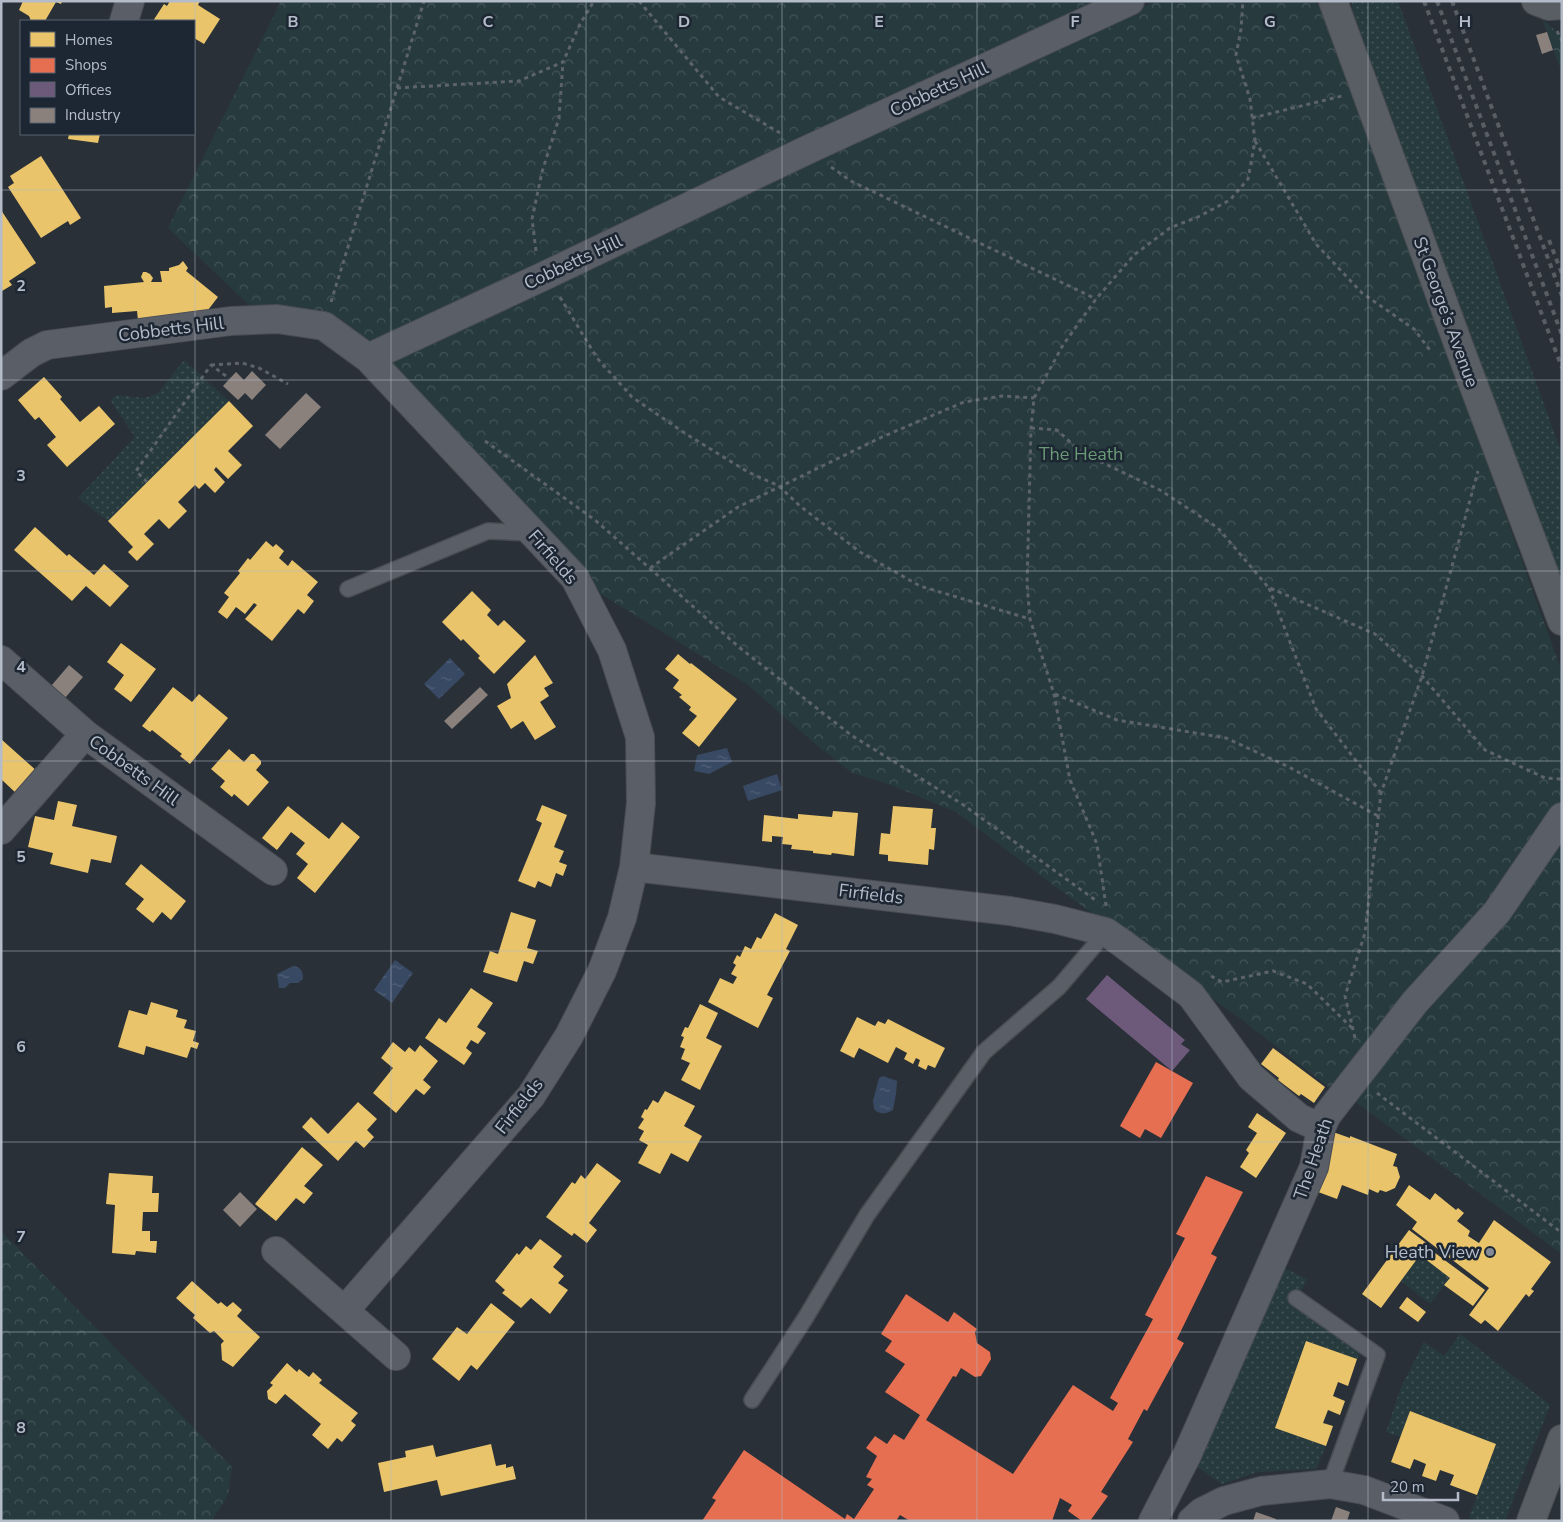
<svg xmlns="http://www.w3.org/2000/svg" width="1563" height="1522" font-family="'Nunito Sans',sans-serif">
<defs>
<pattern id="green-dots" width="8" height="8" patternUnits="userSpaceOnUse" patternTransform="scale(1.25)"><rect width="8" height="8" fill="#273a3e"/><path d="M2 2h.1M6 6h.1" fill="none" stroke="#445559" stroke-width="1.8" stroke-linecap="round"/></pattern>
<pattern id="forest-crowns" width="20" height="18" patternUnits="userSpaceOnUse" patternTransform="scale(1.25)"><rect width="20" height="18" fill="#273a3e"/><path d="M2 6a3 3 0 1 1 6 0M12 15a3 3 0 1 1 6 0" fill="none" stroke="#445559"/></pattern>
<pattern id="water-ripples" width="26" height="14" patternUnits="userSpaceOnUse" patternTransform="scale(1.25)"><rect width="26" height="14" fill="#384963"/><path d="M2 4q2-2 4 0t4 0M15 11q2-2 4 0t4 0" fill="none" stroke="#526178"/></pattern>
</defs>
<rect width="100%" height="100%" fill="#2a3038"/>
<!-- green -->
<path fill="url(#green-dots)" d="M 1352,1 L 1398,1 L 1562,454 L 1562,587 L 1352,9 Z
M 184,360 L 229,401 L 108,521 L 78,498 L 135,437 L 110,400 L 117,395 L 145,398 L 158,393 Z
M 1420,1255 L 1450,1278 L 1430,1304 L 1401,1281 Z
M 1280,1266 L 1307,1279 L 1297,1299 L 1364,1345 L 1357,1359 L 1306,1341 L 1275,1427 L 1326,1446 L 1316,1469 L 1258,1472 L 1222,1484 L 1196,1466 Z
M 1460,1334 L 1550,1405 L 1505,1521 L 1478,1521 L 1469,1517 L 1496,1444 L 1410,1411 L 1401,1437 L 1386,1432 L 1401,1387 L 1424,1342 L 1444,1356 Z"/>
<!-- forest -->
<path fill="url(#forest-crowns)" d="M 281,1 L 1104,1 L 367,352 L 253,309 L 168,228 Z
M 1156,1 L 1316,1 L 1330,29 L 1562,672 L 1562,1254 L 1350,1098 L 1326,1085 L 1237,1016 L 1057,888 L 956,812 L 891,785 L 852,773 L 813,742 L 748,685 L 601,594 L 515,496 L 389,363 L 558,280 Z
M 1542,19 L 1562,36 L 1562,73 Z
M 1,1231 L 232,1467 L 228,1495 L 212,1521 L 1,1521 Z"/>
<!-- water -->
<path fill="url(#water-ripples)" d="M 450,658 L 465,674 L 439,699 L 424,684 Z
M 727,748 L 732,762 L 709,774 L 694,771 L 697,755 Z
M 777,774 L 782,790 L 748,801 L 743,786 Z
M 395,960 L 413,973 L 392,1003 L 374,990 Z
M 293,966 C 301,967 303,971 303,979 L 298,983 L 290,983 L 285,988 L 279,988 L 277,974 Z
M 883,1076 L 897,1081 L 896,1094 L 893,1110 C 887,1114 879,1115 874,1109 L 873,1101 L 879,1078 Z"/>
<!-- homes -->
<path fill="#e9c46a" d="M 23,1 L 62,1 L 61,4 L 56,2 L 45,21 L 31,21 L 29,16 L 19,10 Z
M 170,1 L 200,1 L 198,5 L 220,19 L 204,44 L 194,38 L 194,21 L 153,21 L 164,4 L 167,6 Z
M 69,134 L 100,134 L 98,143 L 68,139 Z
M 41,156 L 81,218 L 70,225 L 68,221 L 41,238 L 8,187 L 14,183 L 10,176 Z
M 1,210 L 36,263 L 9,281 L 12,285 L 2,291 Z
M 183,261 L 188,268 L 186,271 L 218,297 L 208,310 L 138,320 L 137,311 L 112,313 L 112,307 L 105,308 L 104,286 L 144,282 L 141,277 L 143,272 L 146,272 L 150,274 L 153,278 L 151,282 L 162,282 L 160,271 L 169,271 L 169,268 L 179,265 Z
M 44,377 L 62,397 L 60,399 L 80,422 L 99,406 L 115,424 L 67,467 L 47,445 L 56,437 L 39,417 L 35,420 L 18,400 Z
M 229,401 L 253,426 L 228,451 L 242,465 L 228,479 L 216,467 L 214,470 L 225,482 L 215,493 L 205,483 L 199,489 L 195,485 L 178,502 L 187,511 L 169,529 L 159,519 L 144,534 L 154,544 L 137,561 L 128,552 L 133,547 L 108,521 Z
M 35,527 L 67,556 L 69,554 L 94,575 L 104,564 L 129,586 L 110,607 L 86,586 L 72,601 L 14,550 Z
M 266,541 L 273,547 L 276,544 L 284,551 L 279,558 L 288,566 L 292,560 L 318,582 L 307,595 L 314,601 L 304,614 L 298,609 L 272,641 L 245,619 L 257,605 L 254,603 L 245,614 L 236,607 L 227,619 L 218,612 L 229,597 L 224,593 L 240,573 L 238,571 L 248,558 L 250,560 Z
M 472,591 L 491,610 L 487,615 L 498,626 L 504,620 L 526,641 L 494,674 L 478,658 L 480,656 L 463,639 L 461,641 L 442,622 Z
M 121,643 L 156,669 L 131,702 L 114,689 L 124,675 L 107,662 Z
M 678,654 L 690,664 L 691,663 L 737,699 L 699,747 L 682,733 L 697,716 L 689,710 L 691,707 L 679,697 L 682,695 L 673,688 L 679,680 L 665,669 Z
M 535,655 L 553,683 L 544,688 L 549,696 L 540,702 L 556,727 L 535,740 L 523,721 L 511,729 L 497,706 L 511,698 L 507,684 Z
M 173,687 L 192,702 L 199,694 L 228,718 L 190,764 L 180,756 L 182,754 L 152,730 L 150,732 L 142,726 Z
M 1,739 L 38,772 L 18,795 L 1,779 Z
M 229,749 L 244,762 L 251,754 L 254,754 L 261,761 L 261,764 L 256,770 L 269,782 L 248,806 L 234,794 L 232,797 L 220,787 L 225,781 L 211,769 Z
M 58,801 L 77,805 L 72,826 L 117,836 L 111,863 L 91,859 L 88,873 L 50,864 L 53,853 L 28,847 L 35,816 L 54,820 Z
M 542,805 L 567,815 L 554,847 L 564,851 L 559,862 L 567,865 L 563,876 L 556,873 L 551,887 L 538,881 L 535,888 L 518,881 L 542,823 L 536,820 Z
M 288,806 L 329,839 L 342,822 L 360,837 L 315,893 L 297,878 L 308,864 L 296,854 L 305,843 L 291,832 L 277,850 L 262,838 Z
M 893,806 L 933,809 L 931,828 L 936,828 L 934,850 L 929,849 L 928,865 L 888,861 L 888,855 L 879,854 L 881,833 L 890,834 Z
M 833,811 L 858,813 L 854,856 L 832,853 L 831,855 L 813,853 L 813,851 L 791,849 L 792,845 L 782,844 L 783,837 L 772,836 L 772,842 L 762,841 L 764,815 L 798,819 L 798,814 L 832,817 Z
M 141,864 L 186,901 L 171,920 L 162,912 L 153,923 L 136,909 L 144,899 L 125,884 Z
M 511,912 L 536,920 L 527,948 L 538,951 L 533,964 L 524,961 L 517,982 L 483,972 L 490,951 L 498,954 Z
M 775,913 L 798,925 L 786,949 L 790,951 L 767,995 L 773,998 L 758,1028 L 708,1002 L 720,978 L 733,984 L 737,977 L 731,974 L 736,965 L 733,963 L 737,955 L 740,957 L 745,946 L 751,949 L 757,937 L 761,939 Z
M 471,988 L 493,1003 L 477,1027 L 486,1033 L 478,1044 L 471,1040 L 466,1048 L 472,1053 L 464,1065 L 425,1038 L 439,1018 L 446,1023 Z
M 151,1002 L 178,1010 L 176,1017 L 187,1020 L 184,1028 L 196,1031 L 193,1041 L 199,1043 L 197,1049 L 191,1047 L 187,1058 L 146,1046 L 144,1055 L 118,1047 L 129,1010 L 147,1015 Z
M 700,1004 L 718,1013 L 706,1038 L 722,1046 L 700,1090 L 681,1080 L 690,1063 L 681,1059 L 685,1049 L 680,1047 L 684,1037 L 681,1036 L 685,1027 L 688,1028 Z
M 857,1017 L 875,1026 L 878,1021 L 885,1024 L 888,1019 L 945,1048 L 935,1068 L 928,1065 L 926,1070 L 918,1066 L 920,1060 L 916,1058 L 913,1064 L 904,1059 L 907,1053 L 896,1047 L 888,1063 L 859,1048 L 854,1058 L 840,1051 Z
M 393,1042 L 405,1052 L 409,1047 L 415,1052 L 420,1045 L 438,1061 L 423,1080 L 431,1087 L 424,1095 L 416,1089 L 396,1113 L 373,1093 L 393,1068 L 381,1058 Z
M 1273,1048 L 1325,1087 L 1314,1103 L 1301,1094 L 1299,1096 L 1278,1080 L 1279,1078 L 1261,1064 Z
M 665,1091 L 695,1106 L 684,1126 L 702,1136 L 688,1162 L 671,1153 L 660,1174 L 638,1163 L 648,1145 L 639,1140 L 644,1131 L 638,1128 L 644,1119 L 641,1117 L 645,1109 L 647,1110 L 653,1100 L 658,1103 Z
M 358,1102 L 377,1119 L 367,1130 L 374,1137 L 364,1148 L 356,1141 L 338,1161 L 302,1127 L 311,1117 L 328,1134 Z
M 1257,1113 L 1286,1133 L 1256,1178 L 1240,1167 L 1249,1153 L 1246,1150 L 1257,1133 L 1248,1127 Z
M 1333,1132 L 1350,1138 L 1350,1136 L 1397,1154 L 1393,1166 L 1397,1167 L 1400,1177 L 1395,1188 L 1386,1192 L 1380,1190 L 1378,1193 L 1369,1189 L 1368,1195 L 1342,1185 L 1337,1199 L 1310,1189 Z
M 302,1147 L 323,1165 L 304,1186 L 313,1193 L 304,1204 L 296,1198 L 276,1221 L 255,1204 Z
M 597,1163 L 621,1181 L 589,1223 L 597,1230 L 587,1243 L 574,1233 L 572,1236 L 546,1217 L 572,1182 L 575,1184 L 581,1175 L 585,1179 Z
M 109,1173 L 153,1176 L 152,1193 L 159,1193 L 158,1212 L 143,1212 L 142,1231 L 150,1231 L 150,1241 L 157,1241 L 156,1253 L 136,1251 L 135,1255 L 112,1253 L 115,1205 L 106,1204 Z
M 1409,1185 L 1430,1200 L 1435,1193 L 1456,1210 L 1458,1208 L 1464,1213 L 1457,1221 L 1470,1231 L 1468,1236 L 1479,1243 L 1494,1220 L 1551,1262 L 1531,1289 L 1534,1291 L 1529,1297 L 1526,1294 L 1498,1331 L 1485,1320 L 1481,1324 L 1469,1315 L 1489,1288 L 1412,1229 L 1417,1222 L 1396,1205 Z
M 1409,1230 L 1429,1245 L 1427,1247 L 1485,1290 L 1473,1306 L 1444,1285 L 1450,1278 L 1420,1255 L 1381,1308 L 1362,1294 Z
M 540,1239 L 562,1256 L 553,1267 L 564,1276 L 558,1283 L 568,1290 L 550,1314 L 531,1298 L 521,1308 L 502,1293 L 505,1290 L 495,1281 L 517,1253 L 519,1255 L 526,1246 L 531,1250 Z
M 192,1281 L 218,1304 L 221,1302 L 227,1307 L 233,1302 L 242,1310 L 237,1316 L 260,1337 L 233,1367 L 222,1360 L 221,1344 L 224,1341 L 214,1331 L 210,1333 L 193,1318 L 195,1315 L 176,1298 Z
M 1407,1297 L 1426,1312 L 1418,1322 L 1399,1308 Z
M 491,1303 L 515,1322 L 477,1370 L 471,1365 L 459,1381 L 432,1359 L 457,1327 L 467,1334 Z
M 1306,1341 L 1357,1359 L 1348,1386 L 1338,1382 L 1333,1396 L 1345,1401 L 1340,1415 L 1328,1410 L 1323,1423 L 1333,1426 L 1326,1446 L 1275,1428 Z
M 287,1363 L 297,1372 L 299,1369 L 309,1377 L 313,1372 L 322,1380 L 319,1383 L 358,1413 L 351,1421 L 356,1425 L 342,1442 L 337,1438 L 328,1449 L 312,1435 L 321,1424 L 285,1394 L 276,1404 L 268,1399 L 267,1391 L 273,1385 L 270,1383 Z
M 1410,1411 L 1496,1444 L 1477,1495 L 1450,1485 L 1454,1475 L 1440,1470 L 1436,1481 L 1422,1476 L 1426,1464 L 1414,1459 L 1410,1469 L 1391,1462 Z
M 491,1444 L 496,1466 L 506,1464 L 506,1468 L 513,1466 L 516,1479 L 441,1496 L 437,1480 L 384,1492 L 378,1463 L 406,1457 L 405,1451 L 433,1445 L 436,1457 Z"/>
<!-- shops -->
<path fill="#e76f51" d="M 1156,1062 L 1193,1083 L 1161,1138 L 1145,1129 L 1140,1138 L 1120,1126 Z
M 1206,1176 L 1243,1192 L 1211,1254 L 1217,1257 L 1177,1339 L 1184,1343 L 1147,1411 L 1144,1409 L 1128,1439 L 1133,1442 L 1101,1492 L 1108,1496 L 1090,1521 L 1082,1521 L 1068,1511 L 1072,1505 L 1060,1498 L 1052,1521 L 910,1521 L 900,1515 L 896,1521 L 702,1521 L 716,1500 L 712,1498 L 744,1450 L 845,1519 L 847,1514 L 854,1519 L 874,1489 L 867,1485 L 872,1479 L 866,1477 L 877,1456 L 866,1448 L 875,1436 L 887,1444 L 894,1434 L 904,1440 L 920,1415 L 885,1392 L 905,1364 L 885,1351 L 892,1341 L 881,1334 L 906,1294 L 948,1322 L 954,1312 L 977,1329 L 975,1332 L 977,1343 L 990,1352 L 991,1359 L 981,1376 L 975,1377 L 961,1368 L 956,1377 L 953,1376 L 926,1420 L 1013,1474 L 1073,1385 L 1113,1411 L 1118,1403 L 1110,1398 L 1153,1319 L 1145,1315 L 1185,1238 L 1176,1234 Z"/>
<!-- offices -->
<path fill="#6d597a" d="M 1107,975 L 1185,1040 L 1181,1044 L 1190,1050 L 1172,1071 L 1086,999 Z"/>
<!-- industry -->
<path fill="#8a817c" d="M 1547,32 L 1553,50 L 1542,54 L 1536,35 Z
M 252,371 L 266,385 L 252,400 L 245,393 L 238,400 L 223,386 L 236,372 L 244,380 Z
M 306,393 L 321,407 L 280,449 L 265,435 Z
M 69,665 L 83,677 L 65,698 L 51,686 Z
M 480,687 L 488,695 L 452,729 L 444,721 Z
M 240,1192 L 257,1209 L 240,1227 L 223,1210 Z
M 1336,1507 L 1350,1512 L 1347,1521 L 1331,1521 Z
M 1256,1512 L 1276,1519 L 1275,1521 L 1253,1521 Z"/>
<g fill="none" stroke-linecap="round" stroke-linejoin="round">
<!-- lane casing -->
<g stroke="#484c53" stroke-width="18">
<path id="lane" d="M 348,589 L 488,531 L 531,533
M 1296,1298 L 1377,1355 L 1330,1484
M 752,1400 L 806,1317 L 867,1215 L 984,1052 L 1059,987 L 1106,932"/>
</g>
<!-- street casing -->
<g stroke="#484c53" stroke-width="30">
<path id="street" d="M 124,21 L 130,1
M 368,358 L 544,276 L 807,150 L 1130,1
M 1,376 L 31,353 L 47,345 L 231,321 L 277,319 L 324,326 L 368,358 L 575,578 L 612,650 L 640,737 L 641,803 L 634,867 L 622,918 L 602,971 L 569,1036 L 531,1096 L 345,1310
M 1,660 L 85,734 L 273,871
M 1,830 L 85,734
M 634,867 L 1010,911 L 1055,919 L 1106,932 L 1122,943 L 1191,995 L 1251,1077 L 1299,1118 L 1321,1128
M 276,1251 L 396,1356
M 1153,1521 L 1187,1455 L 1314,1167 L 1321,1128 L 1327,1115 L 1415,1002 L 1497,912 L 1562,817
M 1192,1521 L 1202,1512 L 1224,1501 L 1261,1491 L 1330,1484 L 1364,1490 L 1445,1521"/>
</g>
<!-- secondary casing -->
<g stroke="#484c53" stroke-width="30">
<path id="secondary" d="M 1333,1 L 1460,349 L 1562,621
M 1536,1 L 1549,6 L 1562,5
M 1531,1521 L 1562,1439"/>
</g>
<!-- path -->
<path stroke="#5d636a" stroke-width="3" stroke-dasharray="4 4" stroke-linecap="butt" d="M 639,1 L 719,97 L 780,133
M 1557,31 L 1562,41
M 397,88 L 519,81 L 563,62 L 580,24 L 594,1
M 1252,118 L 1342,96
M 1255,141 L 1316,244 L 1362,293 L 1414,329 L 1432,353
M 831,167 L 851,181 L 1096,299
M 536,251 L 532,219 L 542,172 L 559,118 L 563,62
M 560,297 L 597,358 L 632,397 L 686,434 L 748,472 L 779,486 L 800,506 L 860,552 L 920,586 L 1030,619
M 331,302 L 424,1
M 211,365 L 242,363 L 259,368 L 288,384
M 1031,428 L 1057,430 L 1082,453 L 1160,490 L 1218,528 L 1268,587 L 1375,634 L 1422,676 L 1485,750 L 1545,778 L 1562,779
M 485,441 L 595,520 L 740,648 L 851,735 L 962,804 L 1098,902
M 147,482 L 136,471 L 211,365 L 230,379
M 650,568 L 738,507 L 882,437 L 964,402 L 1002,396 L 1034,398
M 1269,588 L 1316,709 L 1381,793
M 1055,694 L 1117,720 L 1226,738 L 1289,767 L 1378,816
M 1106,906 L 1097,844 L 1070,780 L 1054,694 L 1030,619 L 1027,584 L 1031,428 L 1034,398 L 1063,345 L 1096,299 L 1134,255 L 1170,228 L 1200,216 L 1230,200 L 1248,179 L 1255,141 L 1250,99 L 1236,55 L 1241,29 L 1243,1
M 1211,976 L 1222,982 L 1273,971 L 1307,984 L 1352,1028
M 1355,1038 L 1345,996 L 1365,933 L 1381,793 L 1422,676 L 1478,471
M 1377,1093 L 1562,1233"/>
<!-- lane -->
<use href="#lane" stroke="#5a5e66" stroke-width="15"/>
<!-- street -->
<use href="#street" stroke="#5a5e66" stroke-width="28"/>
<!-- secondary -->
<use href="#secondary" stroke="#595d64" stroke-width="28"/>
<!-- rail -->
<path stroke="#595d64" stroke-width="4" stroke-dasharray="5 5" stroke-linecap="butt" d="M 1424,1 L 1562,368
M 1437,1 L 1562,335
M 1452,1 L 1562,296
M 1549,240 L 1562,274"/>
</g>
<!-- grid -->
<path fill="none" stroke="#b4bcc9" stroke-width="1" stroke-opacity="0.55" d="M 195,1 L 195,1521M 391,1 L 391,1521M 586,1 L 586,1521M 782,1 L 782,1521M 977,1 L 977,1521M 1172,1 L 1172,1521M 1368,1 L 1368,1521M 1,190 L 1562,190M 1,380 L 1562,380M 1,571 L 1562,571M 1,761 L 1562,761M 1,951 L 1562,951M 1,1142 L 1562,1142M 1,1332 L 1562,1332"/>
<!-- markers -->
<circle fill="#848b96" stroke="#1d2633" stroke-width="2" cx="1490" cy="1252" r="5"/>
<g text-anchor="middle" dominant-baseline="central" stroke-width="5" stroke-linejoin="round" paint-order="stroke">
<!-- street labels -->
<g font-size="18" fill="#b4bcc9" stroke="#1d2633">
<text transform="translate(939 89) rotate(-25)">Cobbetts Hill</text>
<text transform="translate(573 262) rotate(-25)">Cobbetts Hill</text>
<text transform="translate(1446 312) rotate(70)">St George’s Avenue</text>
<text transform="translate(171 329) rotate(-7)">Cobbetts Hill</text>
<text transform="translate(553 557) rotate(49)">Firfields</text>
<text transform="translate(134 770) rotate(36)">Cobbetts Hill</text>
<text transform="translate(871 894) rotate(7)">Firfields</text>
<text transform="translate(519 1106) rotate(-52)">Firfields</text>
<text transform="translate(1313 1159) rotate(-71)">The Heath</text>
</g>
<!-- park labels -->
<g font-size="18" fill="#6b9a76" stroke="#1d2633">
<text x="1081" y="454">The Heath</text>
</g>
<!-- poi labels -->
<g font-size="18" fill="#b4bcc9" stroke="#1d2633" text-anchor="end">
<text x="1480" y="1252">Heath View</text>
</g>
</g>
<g font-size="16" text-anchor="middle" font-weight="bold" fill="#b4bcc9" stroke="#1d2633" stroke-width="5" stroke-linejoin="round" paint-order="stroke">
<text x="293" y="27">B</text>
<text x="488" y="27">C</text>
<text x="684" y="27">D</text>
<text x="879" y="27">E</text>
<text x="1075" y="27">F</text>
<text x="1270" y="27">G</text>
<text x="1465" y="27">H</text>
<text x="21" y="291">2</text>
<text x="21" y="481">3</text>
<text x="21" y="672">4</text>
<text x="21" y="862">5</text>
<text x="21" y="1052">6</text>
<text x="21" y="1242">7</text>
<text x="21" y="1433">8</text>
</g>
<!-- border -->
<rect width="1563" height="1522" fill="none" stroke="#b4bcc9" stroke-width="5"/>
<!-- legend -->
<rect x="20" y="20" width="175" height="115" fill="#1d2633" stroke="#59626f"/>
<rect x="30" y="32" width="25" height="15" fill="#e9c46a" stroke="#59626f"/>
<text x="65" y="45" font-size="15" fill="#b4bcc9">Homes</text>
<rect x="30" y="58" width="25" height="15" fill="#e76f51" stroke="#59626f"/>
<text x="65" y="70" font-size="15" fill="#b4bcc9">Shops</text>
<rect x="30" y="82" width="25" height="15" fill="#6d597a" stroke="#59626f"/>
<text x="65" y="95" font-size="15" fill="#b4bcc9">Offices</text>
<rect x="30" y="108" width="25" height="15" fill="#8a817c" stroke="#59626f"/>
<text x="65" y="120" font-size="15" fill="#b4bcc9">Industry</text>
<!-- scale -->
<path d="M1383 1492v8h75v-8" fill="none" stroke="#b4bcc9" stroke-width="2.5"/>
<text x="1390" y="1492" font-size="15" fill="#b4bcc9" stroke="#1d2633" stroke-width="4" paint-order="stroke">20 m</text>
</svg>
